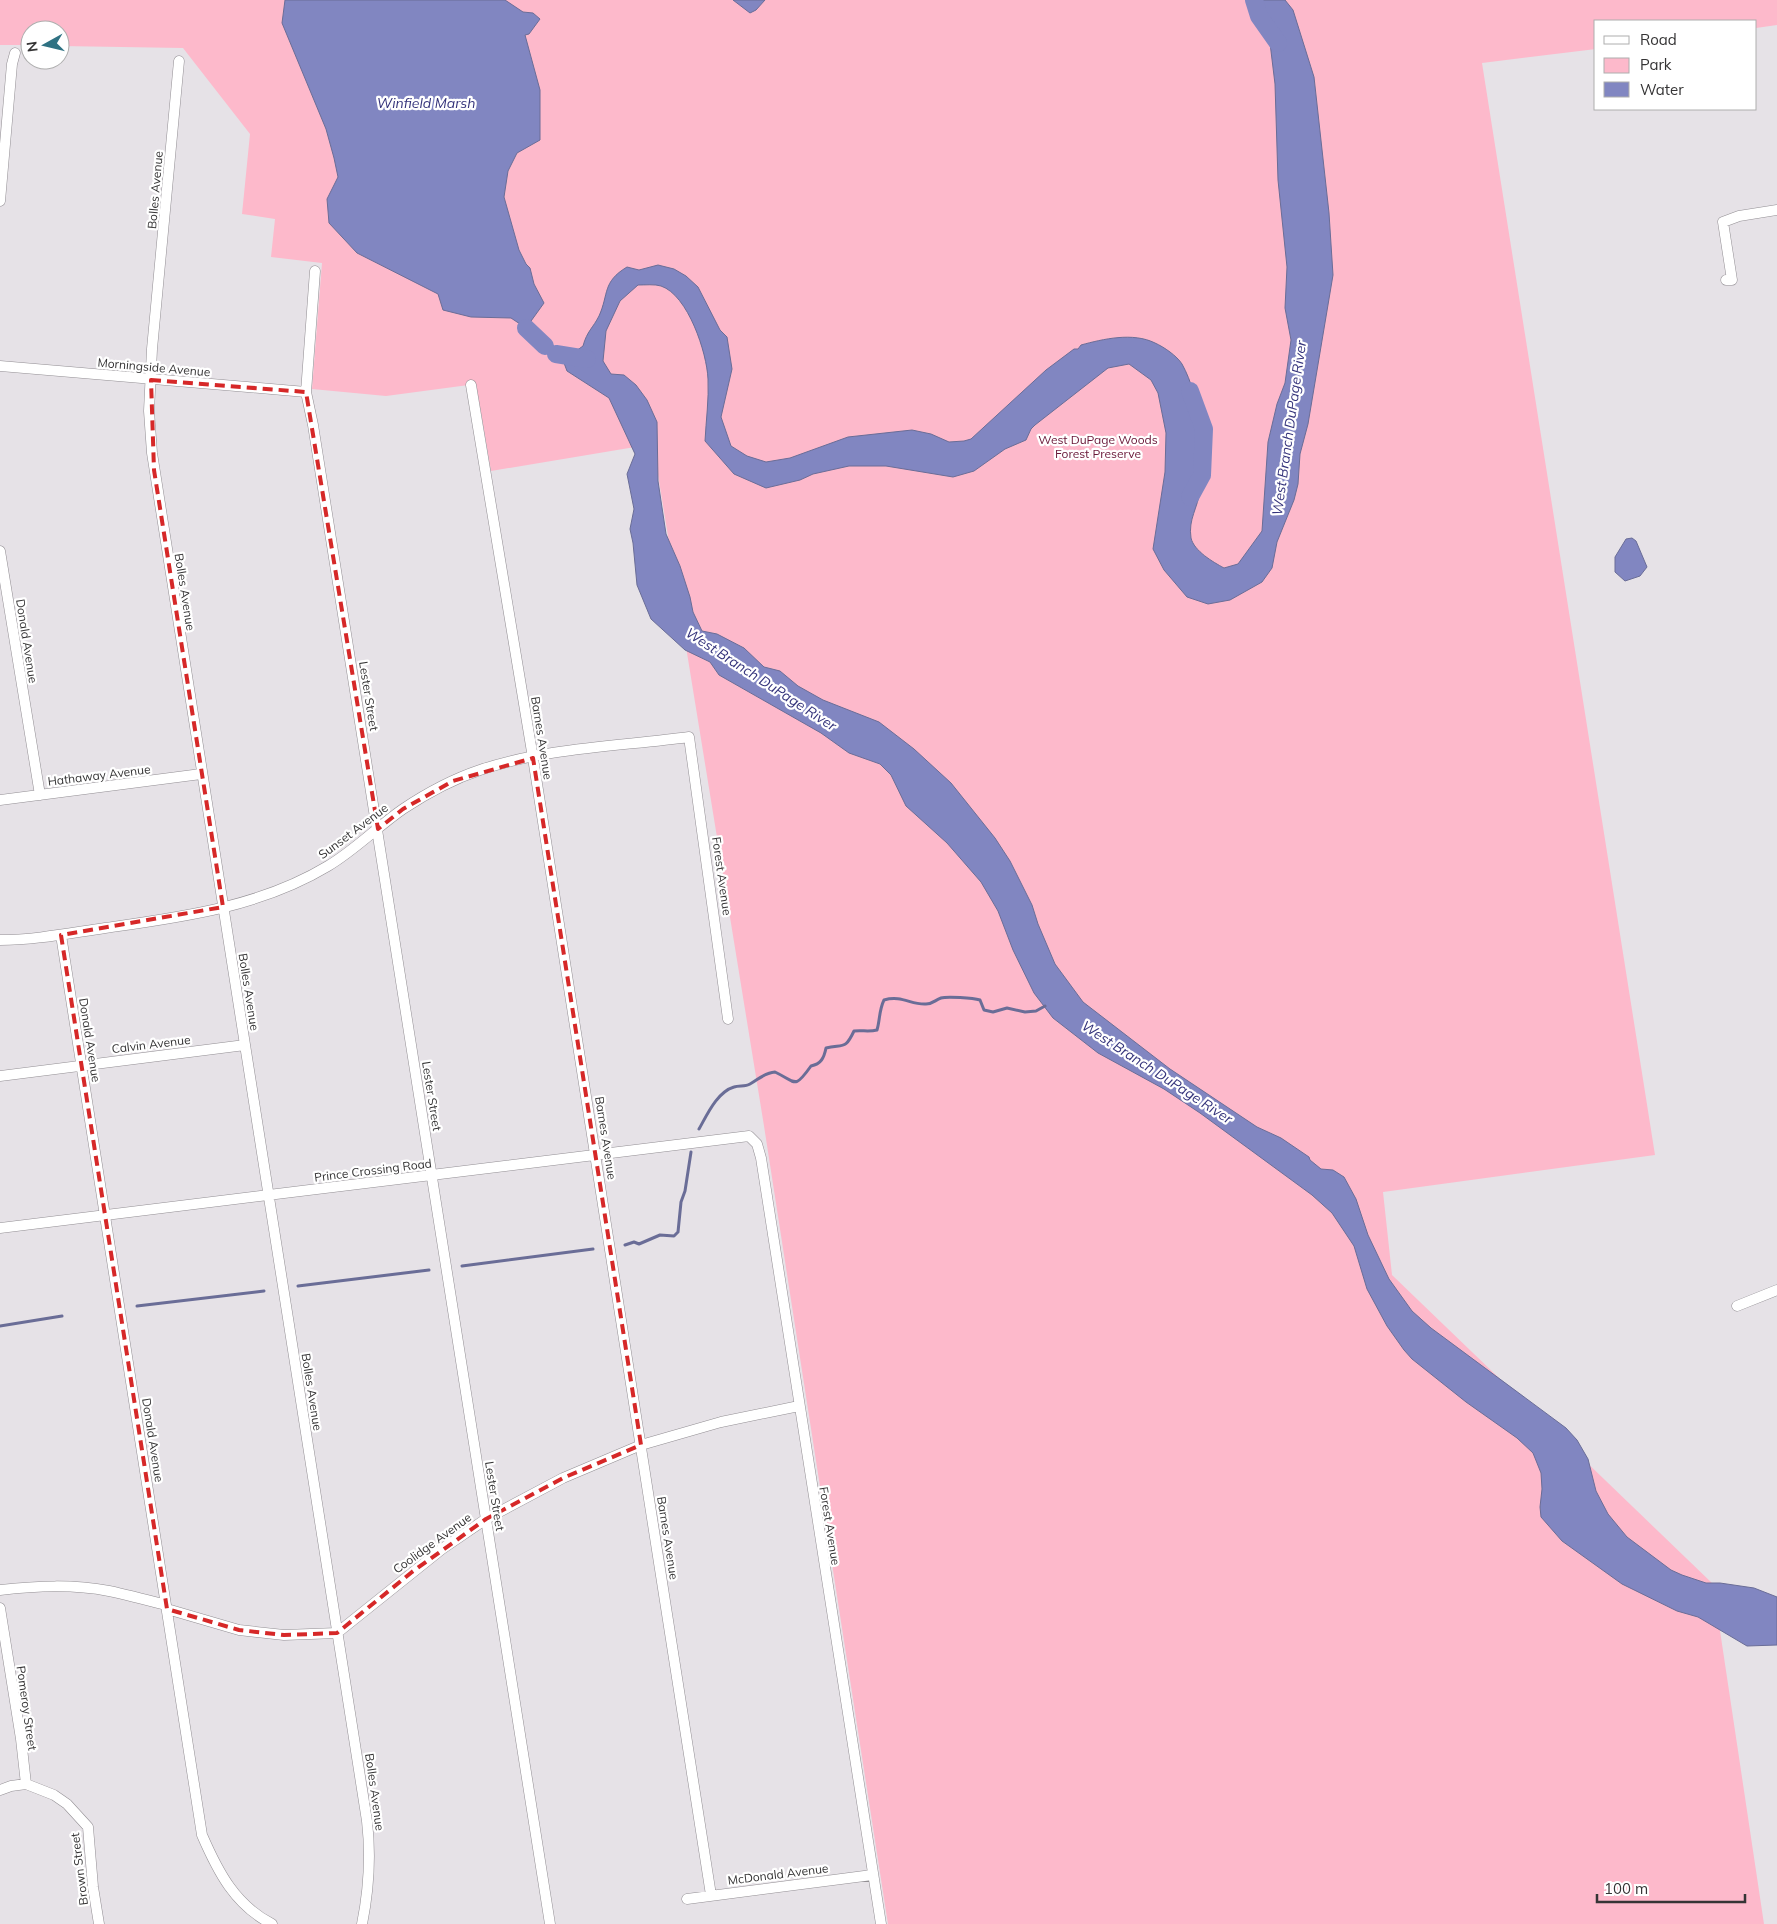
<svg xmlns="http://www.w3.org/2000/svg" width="1777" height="1924" font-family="Mulish,sans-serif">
<rect width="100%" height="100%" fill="#e6e2e7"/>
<!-- green -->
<path fill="#fdb9cb" d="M 0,0 L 1777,0 L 1777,25 L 1756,28 L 1756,21 L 1596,21 L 1596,49 L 1482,63 L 1655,1155 L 1383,1192 L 1392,1275 L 1713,1584 L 1764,1924 L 888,1924 L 764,1126 L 653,444 L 491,471 L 476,384 L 386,396 L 312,389 L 322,263 L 271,257 L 275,219 L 242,214 L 250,134 L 183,48 L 60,46 L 60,30 L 30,30 L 30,45 L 0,45 Z"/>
<!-- water -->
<path fill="#8186c1" stroke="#6a6d97" d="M 285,0 L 505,0 L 523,12 L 533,13 L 540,19 L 529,34 L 525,35 L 540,90 L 540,140 L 517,153 L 508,171 L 504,197 L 519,250 L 526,264 L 530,268 L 534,284 L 544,303 L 526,328 L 511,318 L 471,317 L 443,310 L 438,294 L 357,253 L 329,223 L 327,199 L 338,177 L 334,158 L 326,129 L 282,23 Z
M 733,0 L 765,0 L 756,10 L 750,13 Z
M 1257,0 L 1285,0 L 1293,10 L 1314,77 L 1329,213 L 1333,275 L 1308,424 L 1300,454 L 1298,484 L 1294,500 L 1277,542 L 1272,568 L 1262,582 L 1230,600 L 1208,604 L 1187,597 L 1164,570 L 1153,549 L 1165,472 L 1166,433 L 1158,393 L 1151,380 L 1129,364 L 1108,368 L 1035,425 L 1031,429 L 1026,440 L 1005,449 L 974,471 L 953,477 L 886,466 L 849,466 L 813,474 L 800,480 L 766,488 L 734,474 L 705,441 C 706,421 709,399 708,379 C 707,353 688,295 661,286 C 655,284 645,285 638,285 L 620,301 L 606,331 L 603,361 L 611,374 L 624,375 L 636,385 L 647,400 L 657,422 L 658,481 L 666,534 L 680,566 L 690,597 L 693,612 L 702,631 L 717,634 L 744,648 L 764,667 L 780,671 L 798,686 L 823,700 L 879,722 L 914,749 L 951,783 L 995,838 L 1010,861 L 1032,905 L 1038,924 L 1055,964 L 1083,1002 L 1170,1069 L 1257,1127 L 1281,1138 L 1309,1157 L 1310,1160 L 1321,1169 L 1333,1170 L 1344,1177 L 1356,1199 L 1368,1235 L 1389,1279 L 1412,1311 L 1431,1328 L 1566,1428 L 1577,1440 L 1588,1459 L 1596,1491 L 1608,1514 L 1627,1537 L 1671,1570 L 1682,1575 L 1706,1583 L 1720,1583 L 1754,1588 L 1777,1597 L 1777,1645 L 1747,1646 L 1698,1617 L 1677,1611 L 1622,1584 L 1562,1541 L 1541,1517 L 1540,1507 L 1542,1489 L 1541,1473 L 1533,1453 L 1517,1438 L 1466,1402 L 1412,1359 L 1404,1350 L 1387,1326 L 1367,1289 L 1354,1246 L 1332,1213 L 1312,1195 L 1200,1113 L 1164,1089 L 1098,1053 L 1053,1018 L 1034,993 L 1013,950 L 998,911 L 981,882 L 947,843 L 906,806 L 891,775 L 880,764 L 849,753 L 821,733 L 719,675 L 710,662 L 685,650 L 651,619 L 637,585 L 633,543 L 630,529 L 634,509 L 627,474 L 635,454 L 609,398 L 567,371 L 564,363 L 569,356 L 583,346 C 587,331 593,328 599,316 C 609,294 602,282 627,267 L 639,270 L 658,265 L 674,269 L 686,276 L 698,287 L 720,330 L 727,337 L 732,369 L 721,417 L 731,446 L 747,456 L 766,462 L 790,458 L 848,437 L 912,430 L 931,434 L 949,442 L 964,441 L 971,439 L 1046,370 L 1074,349 L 1078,349 L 1081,345 C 1103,339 1133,332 1155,343 C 1164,347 1177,356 1182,364 C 1201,398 1205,452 1200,490 C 1198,508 1188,519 1191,538 C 1194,551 1213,562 1224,568 L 1238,564 L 1262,531 L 1268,442 L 1277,404 L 1285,383 L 1291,340 L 1285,308 L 1287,267 L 1278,180 L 1275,84 L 1270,43 Z
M 1632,538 L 1636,541 L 1647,567 L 1640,576 L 1625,581 L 1615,572 L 1615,557 L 1626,539 Z"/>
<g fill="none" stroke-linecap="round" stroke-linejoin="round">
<!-- stream -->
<path stroke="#6a6d97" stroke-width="3" d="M 699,1129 C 707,1115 717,1092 734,1087 C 739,1085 745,1087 750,1084 C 759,1079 764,1073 775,1072 C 796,1082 794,1090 811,1066 C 821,1064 824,1058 826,1048 C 844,1044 845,1050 854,1031 C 862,1030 869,1032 877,1030 C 880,1020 879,1010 884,1000 C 902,995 911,1005 926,1004 C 933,1004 935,1000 941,998 C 947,996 973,998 980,1000 L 984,1010 L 993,1012 L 1007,1008 L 1025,1012 L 1036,1011 L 1045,1006
M 625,1245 L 634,1242 L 639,1244 L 660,1235 L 674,1236 L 678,1232 L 681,1202 L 685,1191 L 691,1152
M 462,1266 L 593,1249
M 298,1286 L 429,1270
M 137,1306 L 264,1291
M 0,1326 L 62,1316"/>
<!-- river -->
<path stroke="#8186c1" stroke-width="18" d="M 1254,0 L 1259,16 L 1278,43
M 526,328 L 545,346
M 556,354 L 587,359
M 1190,497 L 1202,475 L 1204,429 L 1190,391"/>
<!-- street casing -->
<g stroke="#928e93" stroke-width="11">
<path id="street" d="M 179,61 L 152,349 L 149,411 L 152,453 L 367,1821 C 371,1856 369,1889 362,1924
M 0,201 L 12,64 L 15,53
M 315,271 L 306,392 L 313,425 L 550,1924
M 1726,280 L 1732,280 L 1723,222 L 1739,216 L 1777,210
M 0,366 L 306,392
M 471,385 L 533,758 L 711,1895
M 0,551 L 40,795
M 0,800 L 201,774
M 61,935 L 202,1835 C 218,1872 235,1905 272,1924
M 0,940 C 35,940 70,933 105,928 C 182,917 260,907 328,866 C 355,850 377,827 403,809 C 427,793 453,779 480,770 C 544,748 622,746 689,737 L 728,1019
M 0,1076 L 245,1045
M 0,1228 L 749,1136 L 757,1144 L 761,1158 L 881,1924
M 1737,1306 L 1777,1290
M 0,1590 C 37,1586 72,1584 109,1591 C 128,1595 147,1600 166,1605
M 0,1608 L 21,1739 L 26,1784
M 167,1609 L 239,1630 L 284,1635 L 337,1633 L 442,1549 L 486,1519 L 563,1478 L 641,1445 L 721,1422 L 799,1406
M 26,1784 L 54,1795 L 67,1804 L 88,1827 L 93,1887 L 99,1924
M 0,1790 L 11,1786 L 26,1784
M 687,1899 L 872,1875"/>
</g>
<!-- street -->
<use href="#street" stroke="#fff" stroke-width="10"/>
</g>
<!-- marked area -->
<path fill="none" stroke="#d62828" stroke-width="4" stroke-dasharray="10 6" stroke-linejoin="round" d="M 151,380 L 306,392 L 378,829 L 403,809 L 453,781 L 533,758 L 641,1445 L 563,1478 L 486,1519 L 412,1572 L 337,1633 L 284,1635 L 239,1630 L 167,1609 L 61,935 L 223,907 L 154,470 Z"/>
<g text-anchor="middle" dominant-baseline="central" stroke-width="4.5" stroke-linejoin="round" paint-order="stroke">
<!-- street labels -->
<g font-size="12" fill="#353435" stroke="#fff">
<text transform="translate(155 190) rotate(-85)">Bolles Avenue</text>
<text transform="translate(154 367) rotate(5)">Morningside Avenue</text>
<text transform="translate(185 592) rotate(81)">Bolles Avenue</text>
<text transform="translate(27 641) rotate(81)">Donald Avenue</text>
<text transform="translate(369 696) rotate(81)">Lester Street</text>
<text transform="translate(542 738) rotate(81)">Barnes Avenue</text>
<text transform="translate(99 775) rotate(-7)">Hathaway Avenue</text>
<text transform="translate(353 831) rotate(-37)">Sunset Avenue</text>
<text transform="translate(722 876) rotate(82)">Forest Avenue</text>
<text transform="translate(249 992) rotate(81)">Bolles Avenue</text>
<text transform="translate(90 1040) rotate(81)">Donald Avenue</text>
<text transform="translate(151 1044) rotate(-7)">Calvin Avenue</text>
<text transform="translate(432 1096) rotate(81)">Lester Street</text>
<text transform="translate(606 1138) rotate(81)">Barnes Avenue</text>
<text transform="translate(373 1170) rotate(-7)">Prince Crossing Road</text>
<text transform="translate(312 1392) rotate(81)">Bolles Avenue</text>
<text transform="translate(153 1440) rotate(81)">Donald Avenue</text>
<text transform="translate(495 1496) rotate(81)">Lester Street</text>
<text transform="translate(830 1526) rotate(81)">Forest Avenue</text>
<text transform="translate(668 1538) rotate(81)">Barnes Avenue</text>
<text transform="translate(432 1543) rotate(-36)">Coolidge Avenue</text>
<text transform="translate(27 1708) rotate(82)">Pomeroy Street</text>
<text transform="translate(375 1792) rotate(82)">Bolles Avenue</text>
<text transform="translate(79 1869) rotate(-97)">Brown Street</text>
<text transform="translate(778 1874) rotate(-7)">McDonald Avenue</text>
</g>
<!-- park labels -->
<g font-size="12" fill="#681536" stroke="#fff">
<text x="1098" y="439">West DuPage Woods<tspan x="1098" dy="14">Forest Preserve</tspan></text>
</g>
<!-- water labels -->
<g font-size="14" font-style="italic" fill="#34337b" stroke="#fff">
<text x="426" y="103">Winfield Marsh</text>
<text transform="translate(1289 428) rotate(-82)">West Branch DuPage River</text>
<text transform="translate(761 679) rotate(33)">West Branch DuPage River</text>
<text transform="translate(1157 1072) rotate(33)">West Branch DuPage River</text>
</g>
</g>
<!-- legend -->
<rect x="1594" y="20" width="162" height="90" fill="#ffffff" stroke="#aeaeae"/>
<rect x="1604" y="36" width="25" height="8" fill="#ffffff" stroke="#aeaeae"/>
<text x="1640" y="45" font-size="15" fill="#353435">Road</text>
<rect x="1604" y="58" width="25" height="15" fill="#fdb9cb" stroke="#aeaeae"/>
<text x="1640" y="70" font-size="15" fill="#353435">Park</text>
<rect x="1604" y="82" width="25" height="15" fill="#8186c1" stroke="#aeaeae"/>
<text x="1640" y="95" font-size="15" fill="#353435">Water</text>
<!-- north arrow -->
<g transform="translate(45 45) rotate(262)"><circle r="24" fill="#ffffff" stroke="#aeaeae"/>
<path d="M0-4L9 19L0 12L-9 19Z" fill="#2f7283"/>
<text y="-8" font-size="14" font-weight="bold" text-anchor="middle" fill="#353435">N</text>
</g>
<!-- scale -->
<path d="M1597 1894v8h148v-8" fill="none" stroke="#353435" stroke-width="2.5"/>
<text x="1604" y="1894" font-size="15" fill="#353435" stroke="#ffffff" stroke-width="4" paint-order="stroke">100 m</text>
</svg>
